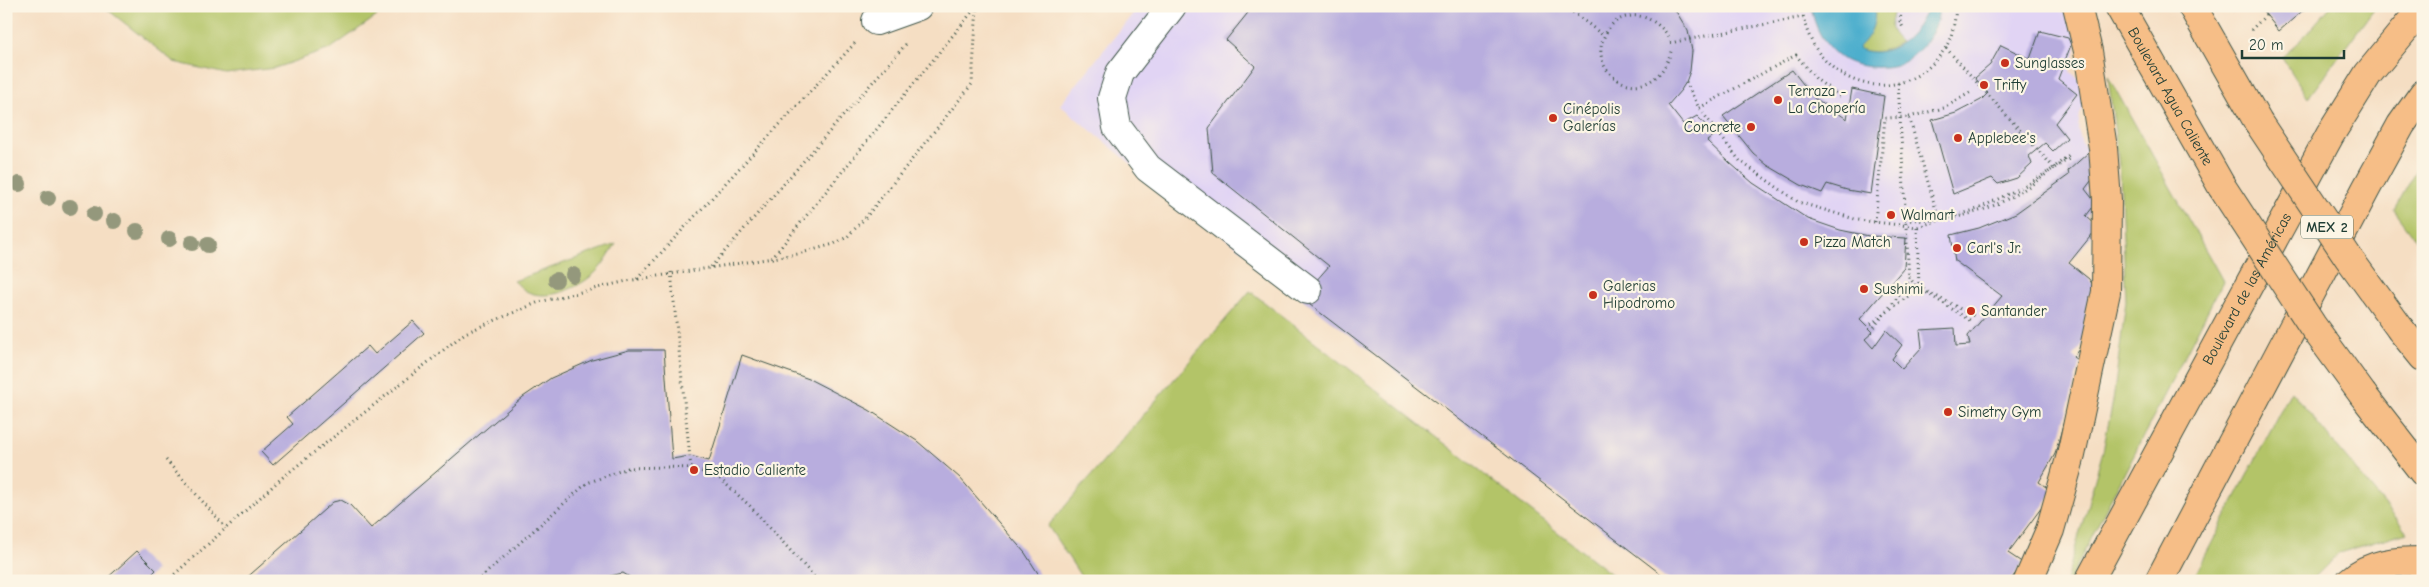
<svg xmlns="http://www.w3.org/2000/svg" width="2429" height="587" font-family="'Comic Neue',sans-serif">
<rect width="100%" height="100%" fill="#fcf5e5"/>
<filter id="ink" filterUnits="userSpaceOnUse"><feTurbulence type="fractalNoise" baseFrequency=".02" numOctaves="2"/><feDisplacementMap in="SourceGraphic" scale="10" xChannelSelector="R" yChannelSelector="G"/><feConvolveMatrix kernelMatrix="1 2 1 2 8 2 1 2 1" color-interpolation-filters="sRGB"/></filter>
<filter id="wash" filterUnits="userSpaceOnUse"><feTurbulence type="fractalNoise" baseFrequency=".0096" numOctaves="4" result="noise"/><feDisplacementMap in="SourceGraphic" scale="20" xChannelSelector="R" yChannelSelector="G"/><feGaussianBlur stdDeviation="1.12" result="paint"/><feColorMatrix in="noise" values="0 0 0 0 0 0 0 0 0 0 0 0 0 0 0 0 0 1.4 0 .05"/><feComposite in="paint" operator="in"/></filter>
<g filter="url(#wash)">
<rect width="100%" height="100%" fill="#f5dec3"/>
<!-- built -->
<path fill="#e1d4f4" d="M 1139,6 L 2063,6 L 2078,40 L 2070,72 L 2091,88 L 2080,114 L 2078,130 L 2082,143 L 2095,158 L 2097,173 L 2085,189 L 2096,203 L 2086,216 L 2098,227 L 2069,263 L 2089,279 L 2098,293 L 2073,356 L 2080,362 L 2055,454 L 2039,482 L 2053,492 L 2008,553 L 2023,563 L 2010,581 L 1670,581 L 1141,172 L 1060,105 Z"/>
<!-- green -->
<path fill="#b3c468" stroke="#69804e" d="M 103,6 L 384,6 L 377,16 L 330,49 L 275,68 L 226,74 L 174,62 Z
M 1874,6 L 1894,6 C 1893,25 1884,26 1901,42 C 1886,51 1875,55 1857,48 C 1870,38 1877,22 1874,6 Z
M 2331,6 L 2376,6 L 2308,98 L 2282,57 L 2298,43 Z
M 2108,76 L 2223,281 L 2069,581 L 2066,581 L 2103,451 L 2113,401 L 2126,301 L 2120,174 Z
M 2423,159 L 2423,249 L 2394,210 Z
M 616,244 C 610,252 605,263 598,270 C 583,286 548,303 526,291 C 522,289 518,284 514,281 Z
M 1250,291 L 1620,581 L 1084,581 L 1048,526 Z
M 2291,391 L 2407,532 L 2339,553 L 2311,581 L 2192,581 Z"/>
<!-- water -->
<path fill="#4eafcd" stroke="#367680" d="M 1811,6 L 1874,6 C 1877,23 1870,37 1858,48 C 1878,58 1900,48 1914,31 C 1920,25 1923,15 1929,8 L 1938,8 C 1939,20 1935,29 1927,40 C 1922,48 1911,59 1902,63 C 1887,70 1855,68 1841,58 C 1824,46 1814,27 1811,6 Z"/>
<g id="blocks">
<!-- building -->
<path fill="#b8adde" d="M 1248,6 L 1669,6 L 1677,13 L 1688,31 L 1692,51 L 1690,71 L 1686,82 L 1681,90 L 1668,105 L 1683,124 L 1697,116 L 1715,135 L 1707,141 L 1730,163 L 1753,183 L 1808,219 L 1840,230 L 1869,236 L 1906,238 L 1904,268 L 1860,319 L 1873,332 L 1865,339 L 1873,348 L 1886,330 L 1902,345 L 1892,359 L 1902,369 L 1922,347 L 1920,330 L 1955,328 L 1956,346 L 1970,345 L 1968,336 L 2002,296 L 1955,261 L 1951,235 L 1979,228 L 2016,213 L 2069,175 L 2068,171 L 2089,152 L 2095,158 L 2097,173 L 2085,189 L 2096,203 L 2086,216 L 2098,227 L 2069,263 L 2089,279 L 2098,293 L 2082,345 L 2073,357 L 2080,362 L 2055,454 L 2039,482 L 2053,492 L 2008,553 L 2023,563 L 2010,581 L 1670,581 L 1301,298 L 1329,266 L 1213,173 L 1209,128 L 1255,66 L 1226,40 L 1251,9 Z
M 2259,6 L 2308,6 L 2279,31 Z
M 2040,31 L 2068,38 L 2071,45 L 2058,79 L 2077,94 L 2055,123 L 2067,138 L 2053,151 L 2045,143 L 2029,156 L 2032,164 L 2017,178 L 1998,184 L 1992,178 L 1953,194 L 1932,120 L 1956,113 L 1981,100 L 1988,93 L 1975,78 L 1990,65 L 2001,45 L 2030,59 Z
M 1792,70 L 1814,98 L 1847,119 L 1852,89 L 1884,96 L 1871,194 L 1847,190 L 1827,184 L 1822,193 L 1801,185 L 1767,165 L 1753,153 L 1723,116 Z
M 413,321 L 424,333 L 273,465 L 261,452 L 293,424 L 287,417 L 368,346 L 375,354 Z
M 629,350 L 664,350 L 672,459 L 690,456 L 709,461 L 742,355 L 809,379 L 869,410 L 917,441 L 960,478 L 1025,553 L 1043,581 L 636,581 L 623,573 L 606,577 L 601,581 L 243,581 L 333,502 L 341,500 L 350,505 L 371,528 L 523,397 L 551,378 L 592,360 Z
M 137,551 L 156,570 L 145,581 L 104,581 Z"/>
</g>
</g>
<g filter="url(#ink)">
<use href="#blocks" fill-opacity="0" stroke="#3f5549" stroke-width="1"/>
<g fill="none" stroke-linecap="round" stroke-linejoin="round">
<!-- minor casing -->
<g stroke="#3f5549" stroke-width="30">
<path id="minor" d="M 1172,6 L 1120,73 L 1112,98 L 1117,127 L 1148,168 L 1308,290
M 876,21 L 918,6"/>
</g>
<!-- major casing -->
<g stroke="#3f5549" stroke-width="30">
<g id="major">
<path id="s1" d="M 2119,6 L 2222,187"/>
<path d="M 2192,6 L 2258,122"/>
<path d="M 2401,330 L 2423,357"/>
<path d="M 2363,395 L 2423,472"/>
<path d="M 2028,581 L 2050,530 L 2071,455 L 2106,292 L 2107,200 L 2103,148 L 2088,51 L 2077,6"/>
<path id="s2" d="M 2089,581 L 2330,135 L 2368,74 L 2423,7"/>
<path d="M 2159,581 L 2366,189 L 2401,125 L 2423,94"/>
<path d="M 2350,581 C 2371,562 2397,561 2423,561"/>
</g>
</g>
<!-- path -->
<path stroke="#3f5549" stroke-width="3" stroke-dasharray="1 4" stroke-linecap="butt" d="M 1565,6 L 1604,36
M 1802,6 C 1808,84 1899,115 1944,50 C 1953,37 1955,21 1956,6
M 1902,6 L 1900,21 L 1904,30
M 2251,30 L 2266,15
M 1669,36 C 1658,23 1644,12 1626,17 C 1617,19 1610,25 1606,33 C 1581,77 1655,116 1672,48
M 1670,43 L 1803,17
M 1946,48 L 2054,168
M 1699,108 L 1796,55 L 1816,79 L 1842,98
M 1909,117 L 1944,108 L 1971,92
M 1905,220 C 1974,224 2021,198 2071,153
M 772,258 L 976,7
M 711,267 L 906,44
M 671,272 L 691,468
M 637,279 L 855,43
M 1915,285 L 1976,317
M 1905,289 L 1915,285 L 1909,277
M 1874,327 L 1907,285 L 1909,279 L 1898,82
M 166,460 L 226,528
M 167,581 L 283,477 L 465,333 L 539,302 L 627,281 L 798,254 L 834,244 L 847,237 L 866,217 L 972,84 L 977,6
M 477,581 L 587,483 L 628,468 L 665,467 L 691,468 L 718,477 L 750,506 L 818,581"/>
<!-- minor -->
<use href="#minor" stroke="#fff" stroke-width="28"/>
<!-- major -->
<use href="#major" stroke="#f6be87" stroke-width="28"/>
<!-- major-bridge casing -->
<g stroke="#3f5549" stroke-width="30" stroke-linecap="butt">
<path id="major-bridge" d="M 2258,122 L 2348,257 L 2401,330
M 2222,187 L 2312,325 L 2363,395"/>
</g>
<!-- path-bridge -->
<path stroke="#3f5549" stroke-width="3" stroke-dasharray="1 4" stroke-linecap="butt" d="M 1686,82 L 1699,108 L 1740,161 L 1798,202 L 1858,220 L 1917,227 L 1978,209 L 2030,183 L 2069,159
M 1875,222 L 1885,118 L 1909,117 L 1939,220
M 1917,227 L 1919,288 L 1971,321
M 1871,324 L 1919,288"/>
<!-- major-bridge -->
<use href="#major-bridge" stroke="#f6be87" stroke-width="28"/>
</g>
<!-- trees -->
<g fill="#94987c">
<circle cx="19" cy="184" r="8"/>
<circle cx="48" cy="198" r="8"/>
<circle cx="70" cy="207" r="8"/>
<circle cx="94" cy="214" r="8"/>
<circle cx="114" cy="221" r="8"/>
<circle cx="137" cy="231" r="8"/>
<circle cx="169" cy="239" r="8"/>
<circle cx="192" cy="243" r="8"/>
<circle cx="208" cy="245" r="8"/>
<circle cx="573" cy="275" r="8"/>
<circle cx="556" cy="280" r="8"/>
</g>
</g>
<!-- markers -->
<g fill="#c8321e" stroke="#fcf5e5" stroke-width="2">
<circle cx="2005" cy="63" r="5"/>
<circle cx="1984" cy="85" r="5"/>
<circle cx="1778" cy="100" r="5"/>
<circle cx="1553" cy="118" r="5"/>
<circle cx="1751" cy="127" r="5"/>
<circle cx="1958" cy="138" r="5"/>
<circle cx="1891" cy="215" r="5"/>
<circle cx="1804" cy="242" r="5"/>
<circle cx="1957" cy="248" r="5"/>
<circle cx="1864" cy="289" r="5"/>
<circle cx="1593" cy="295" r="5"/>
<circle cx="1971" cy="311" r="5"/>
<circle cx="1948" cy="412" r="5"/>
<circle cx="694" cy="470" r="5"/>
</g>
<g text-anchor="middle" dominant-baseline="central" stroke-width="4.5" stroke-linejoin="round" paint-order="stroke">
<!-- shield labels -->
<rect fill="#fcf5e5" stroke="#617469" stroke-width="1" x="2301" y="215.5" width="52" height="23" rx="4"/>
<g font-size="14" font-weight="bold" fill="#1f3d34">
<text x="2327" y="227">MEX 2</text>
</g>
<!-- poi labels -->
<g font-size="15" fill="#1f3d34" stroke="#fcf5e5" text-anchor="start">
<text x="2015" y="63">Sunglasses</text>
<text x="1994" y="85">Trifty</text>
<text x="1788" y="91">Terraza -<tspan x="1788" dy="17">La Chopería</tspan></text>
<text x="1563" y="109">Cinépolis<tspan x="1563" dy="17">Galerías</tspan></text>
<text x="1741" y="127" text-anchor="end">Concrete</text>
<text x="1968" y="138">Applebee's</text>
<text x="1901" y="215">Walmart</text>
<text x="1814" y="242">Pizza Match</text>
<text x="1967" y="248">Carl's Jr.</text>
<text x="1603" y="286">Galerias<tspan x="1603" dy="17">Hipodromo</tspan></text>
<text x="1874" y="289">Sushimi</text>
<text x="1981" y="311">Santander</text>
<text x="1958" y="412">Simetry Gym</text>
<text x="704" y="470">Estadio Caliente</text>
</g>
<!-- street labels -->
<g font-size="15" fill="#1f3d34" stroke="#fcf5e5">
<text stroke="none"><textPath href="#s1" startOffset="104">Boulevard Agua Caliente</textPath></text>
<text stroke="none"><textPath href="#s2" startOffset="332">Boulevard de las Américas</textPath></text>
</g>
</g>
<!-- margin -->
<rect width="2429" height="587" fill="none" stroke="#fcf5e5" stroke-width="25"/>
<!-- scale -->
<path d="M2242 50v8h102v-8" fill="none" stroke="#1f3d34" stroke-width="2.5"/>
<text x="2249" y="50" font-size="15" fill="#1f3d34" stroke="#fcf5e5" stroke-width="4" paint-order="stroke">20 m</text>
</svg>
